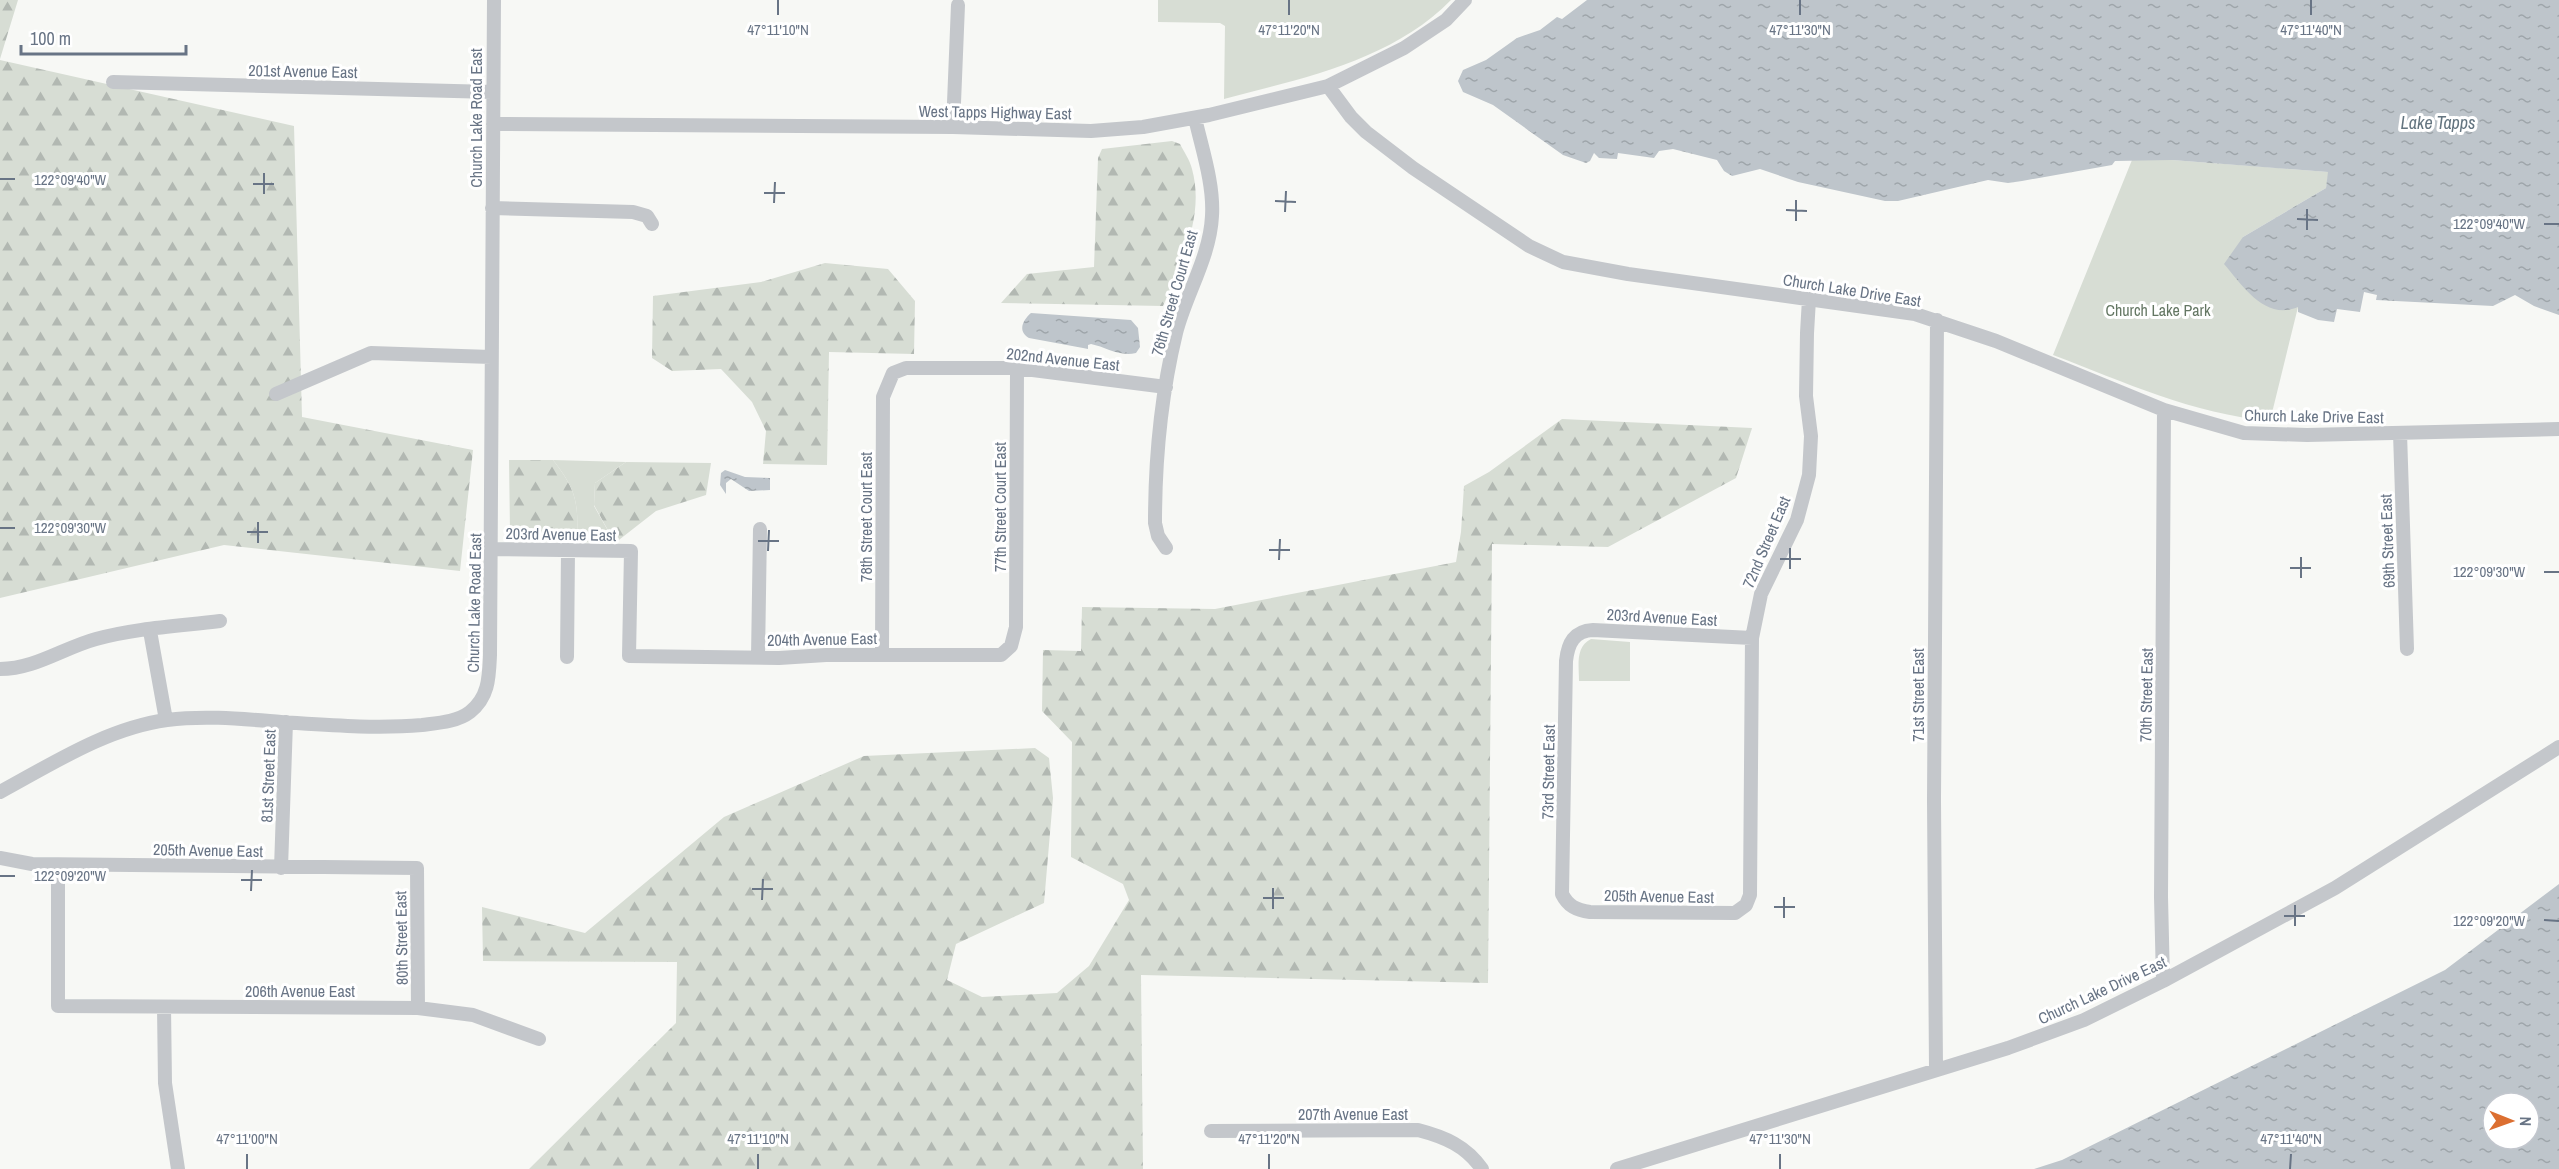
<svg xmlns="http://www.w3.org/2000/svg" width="2559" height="1169" font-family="'Archivo Narrow',sans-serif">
<defs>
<pattern id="forest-firs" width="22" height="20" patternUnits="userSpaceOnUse" patternTransform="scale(1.5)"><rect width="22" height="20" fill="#d7ddd4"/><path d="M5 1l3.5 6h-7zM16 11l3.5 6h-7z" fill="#b2b8b2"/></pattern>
<pattern id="water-ripples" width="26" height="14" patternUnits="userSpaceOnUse" patternTransform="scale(1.5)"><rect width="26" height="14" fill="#bec5cb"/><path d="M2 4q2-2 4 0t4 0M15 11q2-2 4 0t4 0" fill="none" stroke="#9ea5aa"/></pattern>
</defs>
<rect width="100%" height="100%" fill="#f7f8f5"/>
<!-- forest -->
<path fill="url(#forest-firs)" d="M 0,0 L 18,0 L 0,59 Z
M 0,60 L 294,126 L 302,417 L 473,450 L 460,571 L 224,545 L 0,598 Z
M 1172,141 L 1180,144 C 1184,152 1190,160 1192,169 C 1205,216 1181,263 1163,306 L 1001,303 L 1027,274 L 1094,267 L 1098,158 L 1102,149 Z
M 825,263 L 888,269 L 915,301 L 914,354 L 829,352 L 827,465 L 763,464 L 766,431 L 752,402 L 721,369 L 672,371 L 652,358 L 653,296 L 761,282 Z
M 1562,419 L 1752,428 L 1736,478 L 1608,547 L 1492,544 L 1488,983 L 1141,975 L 1143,1169 L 529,1169 L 676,1023 L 677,962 L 483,961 L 482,907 L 585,933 L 724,817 L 864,756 L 1035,748 L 1049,758 L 1053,798 L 1044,903 L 956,944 L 947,980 L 982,997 L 1057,993 L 1089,966 L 1129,900 L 1123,884 L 1071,857 L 1072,742 L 1042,711 L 1043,650 L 1081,651 L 1082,607 L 1215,609 L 1456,562 L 1461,532 L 1464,486 L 1489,472 Z
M 509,460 L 553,460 C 578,492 578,503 577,542 L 516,537 L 510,531 Z
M 626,462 L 711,463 L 706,495 L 656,511 L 615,543 L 594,505 L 595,483 Z"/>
<!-- park -->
<path fill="#d7ddd4" d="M 1158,0 L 1451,0 C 1391,61 1303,78 1224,99 L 1225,26 L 1220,23 L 1158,22 Z
M 2132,160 L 2172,160 L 2329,172 L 2326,188 L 2243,237 L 2298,307 L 2270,421 C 2193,414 2124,382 2053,355 Z
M 553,460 L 626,462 L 595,483 L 594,506 L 615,543 L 577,542 C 578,503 578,492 553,460 Z
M 1591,639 L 1630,642 L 1630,681 L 1579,681 C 1579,666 1575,647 1591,639 Z"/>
<!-- water -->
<path fill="url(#water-ripples)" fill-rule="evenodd" d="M 1587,0 L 2559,0 L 2559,315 L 2534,306 L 2515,295 L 2493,306 L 2376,300 L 2377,295 L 2364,292 L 2360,312 L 2337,309 L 2334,322 L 2318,320 L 2298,312 L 2298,307 C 2265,321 2243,286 2224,264 L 2243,237 L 2326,188 L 2328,172 L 2172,160 L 2115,161 L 2112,165 L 2022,181 L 2008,183 L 1988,180 L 1898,201 L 1885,201 L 1798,182 L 1760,169 L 1732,176 L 1724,171 L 1717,160 L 1673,149 L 1659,151 L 1654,158 L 1618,153 L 1617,159 L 1599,158 L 1594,153 L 1590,161 L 1586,163 L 1563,155 L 1493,105 L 1463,92 L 1458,81 L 1463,70 L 1486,60 L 1517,38 L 1540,30 L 1557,17 L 1562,19 Z
M 1031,313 L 1131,320 L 1138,328 L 1140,347 L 1136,353 C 1119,357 1106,347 1091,344 L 1088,345 L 1088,349 L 1083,348 L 1029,338 C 1017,331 1023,320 1031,313 Z
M 725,470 L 745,477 L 770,478 L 770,490 L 749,491 L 731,479 L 726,483 L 726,494 L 720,485 L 721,473 Z
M 2559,884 L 2559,1169 L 2034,1169 L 2062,1160 L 2445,970 ZM 2493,1103 L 2529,1103 L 2529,1139 L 2493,1139 Z"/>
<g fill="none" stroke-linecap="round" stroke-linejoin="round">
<!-- minor -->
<path stroke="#c4c7cb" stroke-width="14" d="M 113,82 L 492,92
M 1328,86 L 1351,117 L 1366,132 L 1413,168 L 1529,246 L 1563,262 L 1628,274 L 1915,314 L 1996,341 L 2164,410 L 2244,433 L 2307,435 L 2559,429
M 493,124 L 953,127 L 1091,131 L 1143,127 L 1209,115 L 1328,86 L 1404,48 L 1446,20 L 1465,0
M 953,127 L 958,5
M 492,208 L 633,212 L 647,216 L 652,224
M 276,394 L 371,353 L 491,357
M 2400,433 L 2407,649
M 1166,548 L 1158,536 L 1155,523 C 1155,459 1161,395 1176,333 C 1186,294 1210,257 1212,216 C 1214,184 1202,149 1195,118
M 491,549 L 631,551 L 629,656 L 779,658 L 826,655 L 1001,655 L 1011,646 L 1016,627 L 1017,368
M 150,631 L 166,720
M 1752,638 L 1593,630 C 1574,631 1568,643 1566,661 L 1562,894 C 1568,906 1576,910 1590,912 L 1735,913 L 1746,905 L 1750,895 L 1752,638 L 1761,594 L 1797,520 L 1809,475 L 1811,436 L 1806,396 L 1807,333 L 1809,299
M 882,654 L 883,397 L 893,373 L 906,368 L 1017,368 L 1166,387
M 567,657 L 568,550
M 758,657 L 760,529
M 0,669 C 35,669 63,648 96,639 C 136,628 179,626 220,621
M 0,792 C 52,764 107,728 167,720 C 205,715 243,719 281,722 C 328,725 375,729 422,725 C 438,723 457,722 470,712 C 489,697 489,677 490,655 L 494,0
M 0,858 L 32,864 L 417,868 L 418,1008
M 58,865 L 58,1006 L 418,1008 L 473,1015 L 539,1039
M 281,868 L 286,722
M 2163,981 L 2161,897 L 2164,410
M 164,1007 L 165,1083 L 178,1169
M 1936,1069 L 1934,800 L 1937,320
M 1211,1131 L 1418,1130 C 1445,1137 1466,1146 1482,1169
M 1617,1169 L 2008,1048 L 2084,1020 L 2163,981 L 2335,888 L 2559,747"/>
</g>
<!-- ticks -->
<path fill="none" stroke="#687485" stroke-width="2" d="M 778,15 L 778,0M 1289,15 L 1289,0M 1800,15 L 1800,0M 2311,15 L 2311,0M 0,179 L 15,179M 253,184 L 274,184M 764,193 L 785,193M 264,194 L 264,173M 1275,201 L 1296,202M 774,203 L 775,182M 1786,210 L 1807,211M 1285,212 L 1286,191M 2297,219 L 2318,220M 1796,221 L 1796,200M 2544,224 L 2559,224M 2307,230 L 2307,209M 0,528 L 15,528M 247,532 L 268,532M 758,541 L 779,541M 258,543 L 258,522M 1269,550 L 1290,550M 768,551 L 769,530M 1780,559 L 1801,559M 1279,560 L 1280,539M 2290,568 L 2311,568M 1790,569 L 1790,548M 2544,572 L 2559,572M 2301,578 L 2301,557M 0,876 L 15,876M 241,880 L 262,880M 752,889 L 773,889M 251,891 L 252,870M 1263,898 L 1284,898M 762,900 L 763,879M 1774,907 L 1795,907M 1273,909 L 1273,888M 2284,916 L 2305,916M 1784,918 L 1784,897M 2544,920 L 2559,921M 2295,926 L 2295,905M 247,1169 L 247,1154M 758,1169 L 758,1154M 1269,1169 L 1269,1154M 1780,1169 L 1780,1154M 2290,1169 L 2291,1154"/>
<g text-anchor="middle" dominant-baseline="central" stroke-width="6" stroke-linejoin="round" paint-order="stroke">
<!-- street labels -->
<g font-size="16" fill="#687485" stroke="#fff">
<text transform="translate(303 71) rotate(1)">201st Avenue East</text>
<text transform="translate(995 112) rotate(1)">West Tapps Highway East</text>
<text transform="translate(476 118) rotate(-90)">Church Lake Road East</text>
<text transform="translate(1852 290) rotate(9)">Church Lake Drive East</text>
<text transform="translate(1174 293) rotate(-74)">76th Street Court East</text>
<text transform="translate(1063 359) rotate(6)">202nd Avenue East</text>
<text transform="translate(2314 416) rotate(1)">Church Lake Drive East</text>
<text transform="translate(1000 507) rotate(-90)">77th Street Court East</text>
<text transform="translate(866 517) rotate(-90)">78th Street Court East</text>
<text transform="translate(561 534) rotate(1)">203rd Avenue East</text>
<text transform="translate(2387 541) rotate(-92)">69th Street East</text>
<text transform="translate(1766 542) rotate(-67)">72nd Street East</text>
<text transform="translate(474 603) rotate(-89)">Church Lake Road East</text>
<text transform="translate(1662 617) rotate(3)">203rd Avenue East</text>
<text transform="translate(822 639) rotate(-1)">204th Avenue East</text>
<text transform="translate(1918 695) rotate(-90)">71st Street East</text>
<text transform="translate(2146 695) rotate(-89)">70th Street East</text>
<text transform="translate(1548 772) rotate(-89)">73rd Street East</text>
<text transform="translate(268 776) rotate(-88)">81st Street East</text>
<text transform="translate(208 850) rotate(1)">205th Avenue East</text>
<text transform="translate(1659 896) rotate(1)">205th Avenue East</text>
<text transform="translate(401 938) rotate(-91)">80th Street East</text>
<text transform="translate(2102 990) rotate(-25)">Church Lake Drive East</text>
<text x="300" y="991">206th Avenue East</text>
<text x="1353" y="1114">207th Avenue East</text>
</g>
<!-- park labels -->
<g font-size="16" fill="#647763" stroke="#fff">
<text x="2158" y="310">Church Lake Park</text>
</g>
<!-- water labels -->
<g font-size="18" font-style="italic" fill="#647580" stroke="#fff">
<text x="2438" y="122">Lake Tapps</text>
</g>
</g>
<g font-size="15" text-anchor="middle" fill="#687485" stroke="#fff" stroke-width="6" stroke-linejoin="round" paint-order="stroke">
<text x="778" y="35">47°11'10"N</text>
<text x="1289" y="35">47°11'20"N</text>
<text x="1800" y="35">47°11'30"N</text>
<text x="2311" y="35">47°11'40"N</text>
<text x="70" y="185">122°09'40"W</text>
<text x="2489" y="229">122°09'40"W</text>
<text x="70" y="533">122°09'30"W</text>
<text x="2489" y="577">122°09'30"W</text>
<text x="70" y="881">122°09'20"W</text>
<text x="2489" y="926">122°09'20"W</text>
<text x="247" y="1144">47°11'00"N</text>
<text x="758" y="1144">47°11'10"N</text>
<text x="1269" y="1144">47°11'20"N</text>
<text x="1780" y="1144">47°11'30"N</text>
<text x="2291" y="1144">47°11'40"N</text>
</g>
<!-- north arrow -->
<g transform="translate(2511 1121) rotate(91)"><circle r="28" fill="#ffffff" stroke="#c3c7ce" stroke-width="1.5"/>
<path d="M0-4.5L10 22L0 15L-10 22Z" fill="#dc6f31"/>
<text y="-9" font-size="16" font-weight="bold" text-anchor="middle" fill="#687485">N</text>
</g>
<!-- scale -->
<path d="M21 45v9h165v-9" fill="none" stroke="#687485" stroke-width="3"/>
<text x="30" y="45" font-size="18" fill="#687485" stroke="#ffffff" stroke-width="4.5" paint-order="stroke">100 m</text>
</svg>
